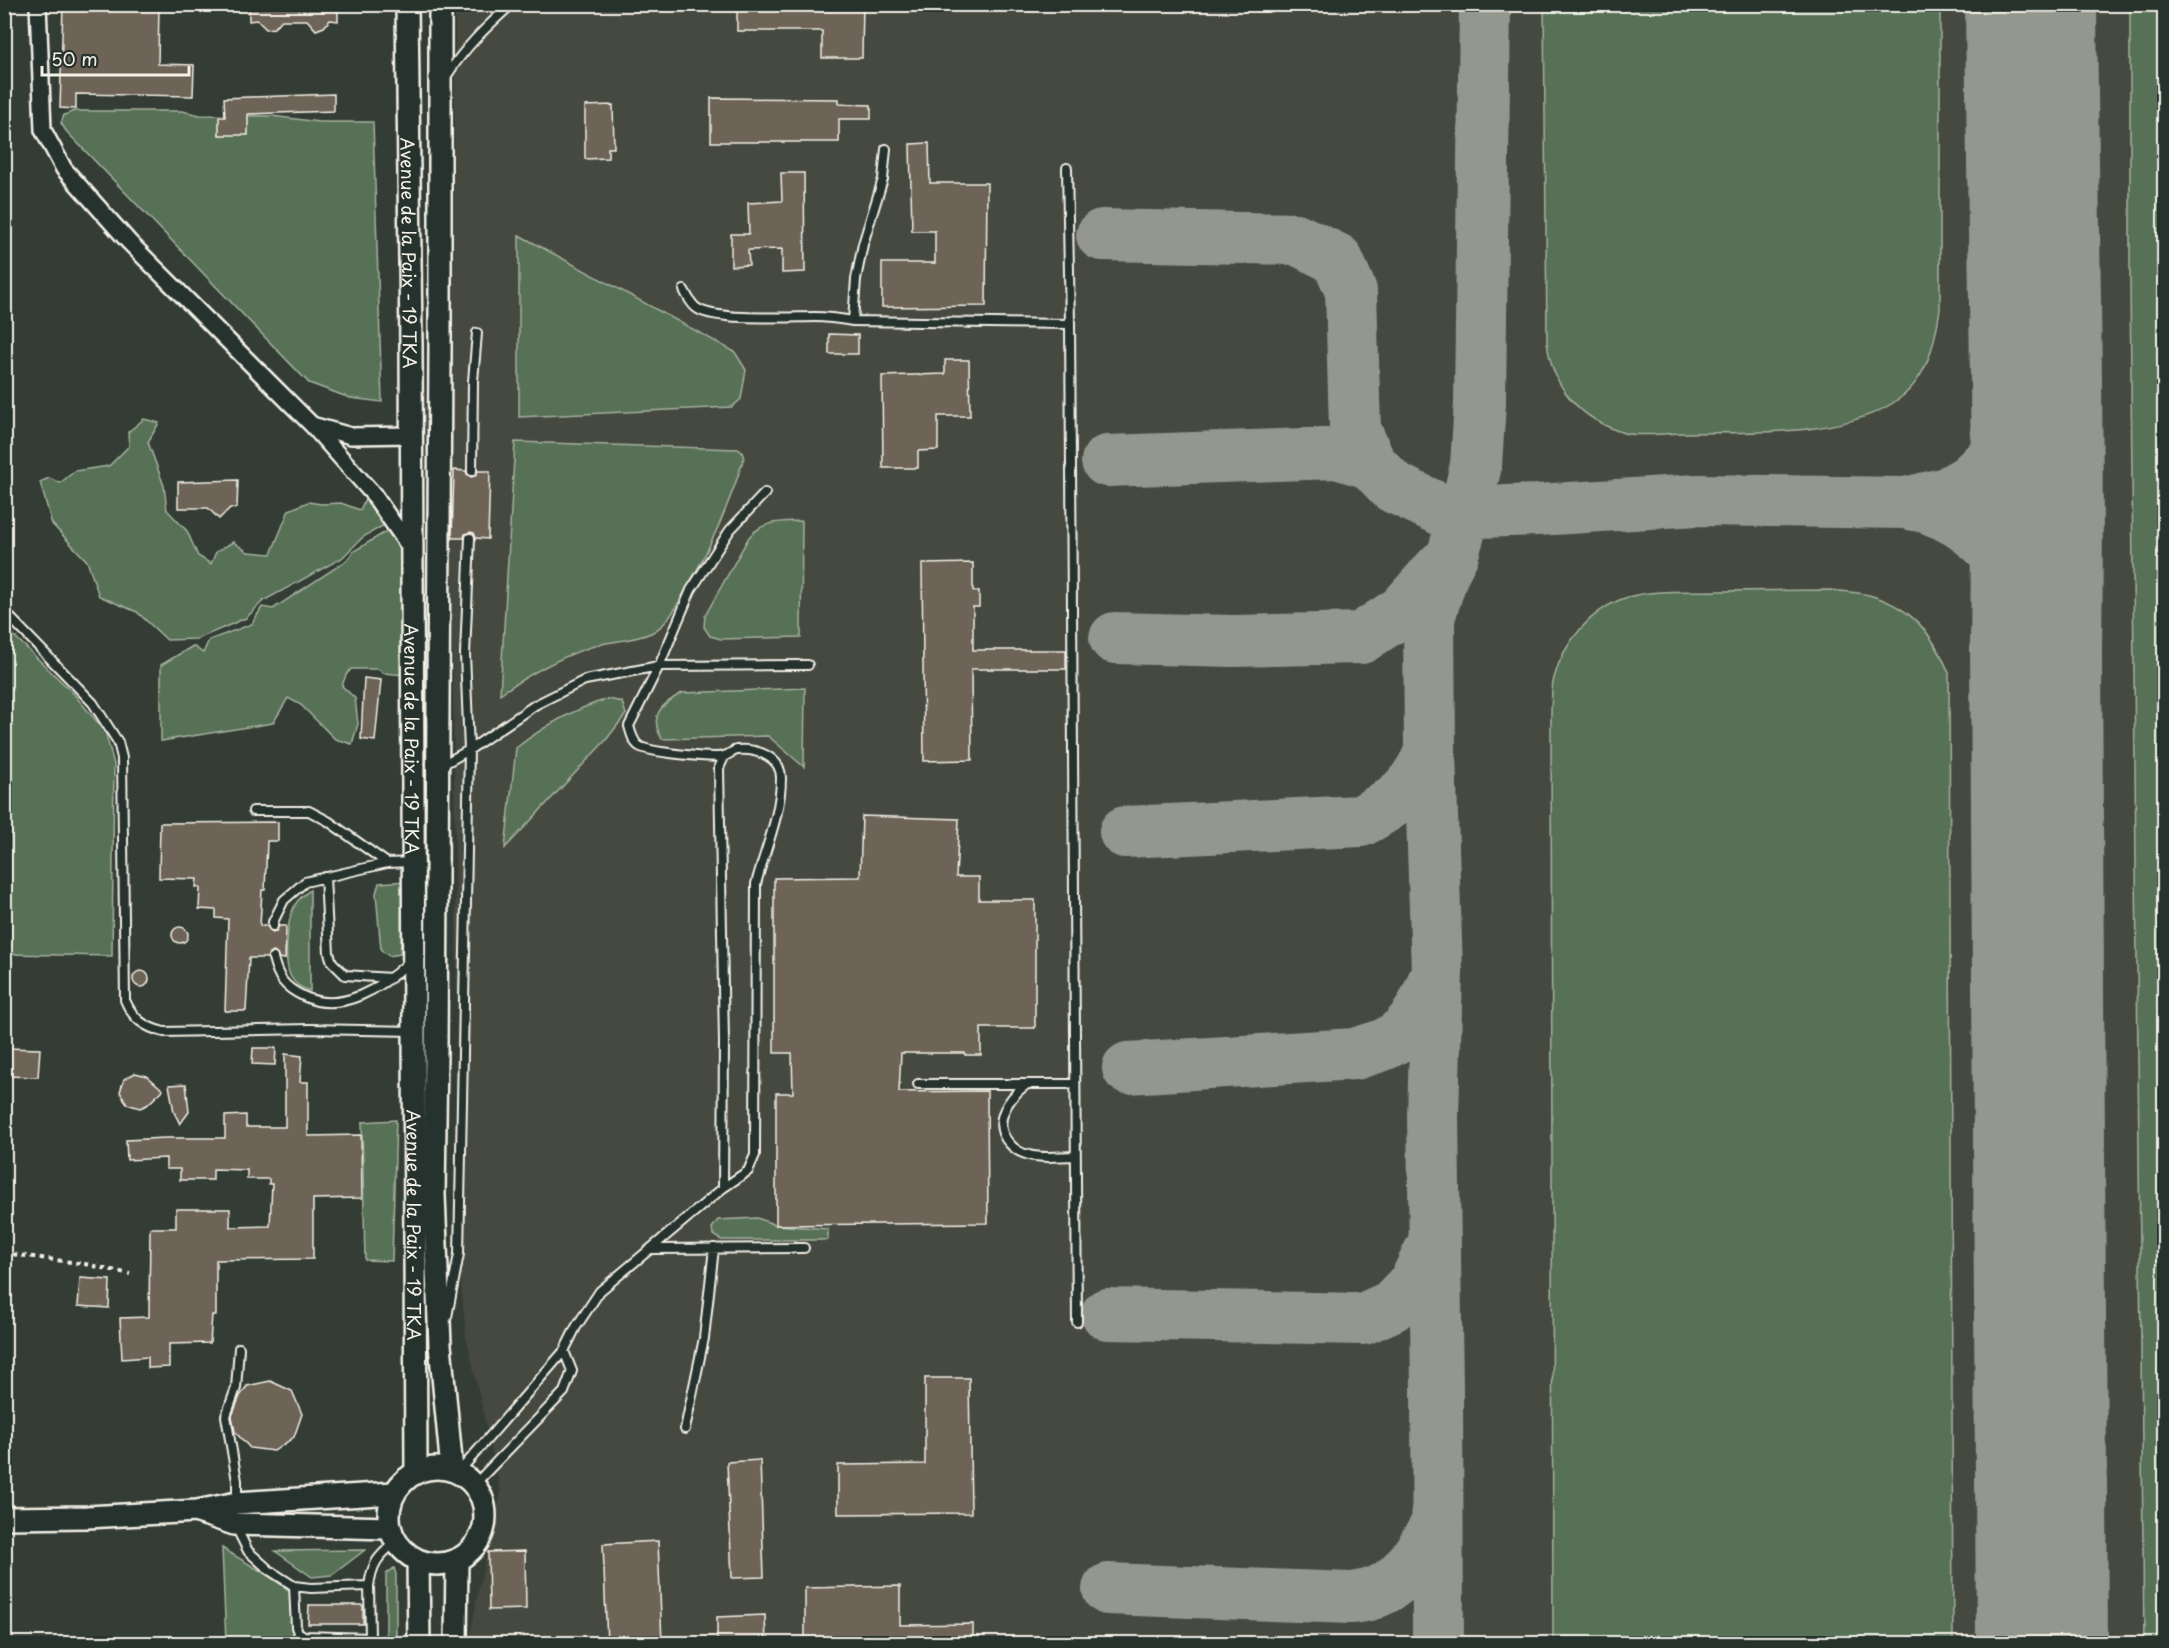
<svg xmlns="http://www.w3.org/2000/svg" width="2169" height="1648" font-family="'Playpen Sans',sans-serif">
<rect width="100%" height="100%" fill="#343d35"/>
<filter id="ink" filterUnits="userSpaceOnUse"><feTurbulence type="fractalNoise" baseFrequency=".0167" numOctaves="2"/><feDisplacementMap in="SourceGraphic" scale="12" xChannelSelector="R" yChannelSelector="G"/><feConvolveMatrix kernelMatrix="1 2 1 2 8 2 1 2 1" color-interpolation-filters="sRGB"/></filter>
<g filter="url(#ink)">
<!-- built -->
<path fill="#45483f" d="M 455,5 L 2164,5 L 2164,1643 L 469,1643 L 479,1587 L 501,1492 L 466,1336 L 454,1212 L 457,1009 L 451,538 Z"/>
<!-- green -->
<path fill="#577157" stroke="#a6b1a0" stroke-width="1.5" d="M 1544,5 L 1940,5 L 1940,309 C 1935,342 1928,377 1900,398 C 1849,438 1745,432 1683,433 C 1669,433 1636,437 1624,433 C 1580,419 1552,388 1547,342 Z
M 2130,5 L 2164,5 L 2164,1644 L 2144,1643 L 2130,283 Z
M 74,111 L 182,111 L 200,115 L 272,116 L 319,122 L 373,122 L 382,402 L 350,398 L 309,383 L 66,131 L 61,123 L 64,115 Z
M 519,235 L 735,352 L 746,370 L 741,399 L 732,407 L 519,417 Z
M 144,419 L 159,423 L 148,442 L 164,486 L 167,510 L 187,531 L 198,556 L 211,564 L 216,552 L 233,542 L 248,552 L 271,554 L 289,510 L 308,502 L 321,504 L 341,503 L 360,510 L 366,497 L 374,502 L 388,523 L 363,537 L 342,558 L 263,601 L 246,618 L 197,639 L 167,640 L 137,612 L 99,596 L 87,561 L 52,524 L 40,482 L 49,478 L 60,483 L 75,471 L 109,466 L 129,446 L 128,432 Z
M 515,442 L 738,449 L 742,452 L 744,458 C 729,506 710,549 685,591 C 676,607 668,625 651,633 C 636,640 618,640 602,644 C 565,653 531,673 500,694 Z
M 802,521 L 801,637 L 721,639 L 710,636 L 704,627 L 705,616 L 749,537 C 764,520 781,522 802,521 Z
M 392,528 L 409,546 L 405,675 L 383,673 L 378,669 L 351,669 L 346,675 L 342,686 L 355,698 L 358,724 L 352,744 L 335,739 L 301,705 L 288,698 L 273,723 L 161,741 L 161,665 L 193,646 L 203,653 L 209,640 L 252,624 L 262,607 L 273,609 L 346,561 L 354,551 Z
M 1832,590 C 1844,592 1858,592 1869,595 C 1912,607 1933,634 1949,673 L 1953,1643 L 1553,1643 L 1551,710 C 1552,700 1551,688 1554,678 C 1563,643 1592,608 1628,597 C 1656,589 1689,592 1718,591 C 1756,591 1794,590 1832,590 Z
M 4,626 L 73,693 L 105,731 L 114,764 L 112,956 L 5,954 Z
M 805,688 L 804,767 L 768,736 L 662,739 C 648,715 662,704 682,693 Z
M 608,699 L 622,702 L 626,714 L 606,740 L 505,848 L 516,748 C 544,726 573,709 608,699 Z
M 406,881 L 400,954 L 389,956 L 381,950 L 376,893 L 379,883 Z
M 310,890 L 310,991 C 302,988 295,985 291,977 C 283,964 287,920 294,907 C 297,899 304,895 310,890 Z
M 396,1120 L 392,1261 L 365,1260 L 362,1122 Z
M 757,1218 L 776,1225 L 828,1229 L 828,1240 L 721,1240 L 713,1234 L 712,1228 L 718,1220 Z
M 222,1548 C 236,1557 287,1584 294,1596 C 301,1609 298,1629 298,1643 L 226,1643 Z
M 365,1550 L 332,1575 L 312,1577 L 275,1551 Z
M 394,1568 L 396,1574 L 396,1643 L 391,1644 L 386,1633 L 386,1574 Z"/>
<g fill="none" stroke-linecap="round" stroke-linejoin="round">
<!-- taxiway -->
<path stroke="#94978e" stroke-width="52" d="M 1102,235 L 1296,239 L 1337,259 L 1351,291 L 1355,429 L 1370,463 L 1393,487 L 1448,513 L 1537,510 L 1697,500 L 1905,503 L 1947,493 L 1971,479 L 2011,439 L 2021,421 L 2027,403 L 2034,361
M 1107,461 L 1337,453 L 1370,463
M 1905,503 C 1913,505 1923,506 1931,509 C 1967,521 2003,554 2019,588 C 2028,607 2031,630 2036,650
M 1115,638 L 1233,641 L 1361,638 L 1402,611 L 1442,566
M 1125,832 L 1361,821 C 1396,802 1414,790 1430,752
M 1128,1068 L 1355,1054 C 1365,1050 1378,1048 1387,1043 C 1415,1029 1426,1001 1436,974
M 1107,1314 L 1363,1319 L 1392,1306 L 1415,1282 L 1435,1240
M 1108,1589 L 1351,1598 C 1358,1597 1367,1596 1374,1593 C 1404,1583 1421,1550 1437,1524
M 1438,1644 L 1437,1388 L 1433,1117 L 1437,972 L 1430,752 L 1429,618 L 1443,573 L 1453,554 L 1465,513 L 1476,465 L 1480,403 L 1485,4"/>
<!-- runway -->
<path stroke="#94978e" stroke-width="132" d="M 2031,4 C 2033,220 2039,435 2036,650 L 2042,1644"/>
</g>
<!-- building -->
<path fill="#6d6356" stroke="#f4f1e8" stroke-width="1.5" d="M 63,4 L 159,4 L 158,64 L 194,65 L 193,96 L 76,94 L 76,109 L 60,108 Z
M 249,4 L 338,4 L 338,21 L 330,20 L 324,27 L 316,30 L 307,20 L 282,20 L 274,28 L 266,29 L 257,20 L 249,21 Z
M 737,4 L 863,4 L 862,58 L 822,58 L 822,31 L 737,31 Z
M 334,94 L 334,111 L 248,114 L 248,135 L 219,135 L 219,117 L 225,117 L 224,98 Z
M 711,98 L 839,99 L 839,104 L 871,105 L 871,119 L 839,119 L 839,142 L 711,142 Z
M 613,105 L 614,148 L 608,148 L 608,158 L 585,159 L 585,106 Z
M 929,143 L 930,183 L 987,183 L 986,306 L 882,307 L 882,263 L 935,263 L 935,231 L 912,231 L 910,144 Z
M 781,173 L 804,173 L 805,272 L 782,273 L 782,249 L 748,250 L 749,265 L 731,266 L 731,234 L 749,234 L 748,203 L 782,201 Z
M 829,334 L 858,335 L 858,354 L 829,354 Z
M 945,360 L 969,360 L 970,416 L 938,416 L 938,450 L 918,451 L 918,468 L 883,468 L 882,376 L 945,374 Z
M 454,470 L 466,471 L 467,474 L 471,477 L 475,476 L 478,471 L 490,471 L 488,539 L 476,538 L 474,533 L 470,532 L 465,534 L 464,538 L 452,538 Z
M 238,480 L 237,508 L 230,508 L 219,519 L 208,508 L 178,508 L 178,482 Z
M 973,563 L 973,591 L 979,591 L 979,607 L 973,607 L 973,650 L 1066,650 L 1066,669 L 971,669 L 972,760 L 924,761 L 922,564 Z
M 364,678 L 381,680 L 375,741 L 361,739 Z
M 862,816 L 959,819 L 956,877 L 979,877 L 979,900 L 1035,900 L 1035,1028 L 981,1028 L 981,1055 L 965,1055 L 965,1053 L 901,1053 L 899,1092 L 987,1091 L 988,1223 L 776,1225 L 776,1093 L 793,1093 L 792,1053 L 774,1053 L 774,878 L 860,877 Z
M 278,822 L 278,841 L 267,841 L 265,890 L 262,890 L 260,926 L 267,926 L 272,932 L 276,931 L 279,926 L 286,926 L 285,959 L 279,958 L 274,952 L 269,953 L 267,958 L 249,958 L 246,1011 L 225,1011 L 228,919 L 216,918 L 216,910 L 199,909 L 200,887 L 196,887 L 197,879 L 159,878 L 160,823 Z
M172 935a8 8 0 1 1 16 0a8 8 0 1 1-16 0Z
M133 979a8 8 0 1 1 16 0a8 8 0 1 1-16 0Z
M 4,1048 L 40,1049 L 38,1077 L 4,1076 Z
M 253,1048 L 276,1048 L 275,1065 L 252,1064 Z
M 285,1054 L 302,1056 L 300,1082 L 308,1082 L 308,1136 L 361,1135 L 362,1198 L 313,1199 L 313,1259 L 216,1260 L 216,1315 L 212,1315 L 210,1343 L 169,1344 L 169,1367 L 148,1368 L 148,1357 L 122,1359 L 120,1318 L 149,1317 L 150,1228 L 176,1228 L 176,1209 L 230,1209 L 230,1227 L 270,1226 L 272,1184 L 269,1184 L 269,1179 L 247,1179 L 247,1170 L 213,1169 L 213,1180 L 180,1180 L 180,1169 L 166,1169 L 166,1158 L 127,1160 L 126,1140 L 165,1138 L 225,1138 L 225,1116 L 246,1115 L 246,1127 L 285,1127 Z
M 135,1073 L 147,1076 L 163,1090 L 147,1105 L 140,1108 L 127,1104 L 120,1092 L 124,1079 Z
M 186,1084 L 189,1112 L 180,1124 L 174,1112 L 169,1085 Z
M 80,1278 L 110,1280 L 109,1308 L 78,1306 Z
M 925,1378 L 969,1378 L 971,1513 L 838,1514 L 838,1465 L 925,1464 Z
M 270,1381 L 292,1391 L 302,1414 L 294,1437 L 274,1451 L 250,1448 L 235,1432 L 232,1416 L 240,1396 L 247,1386 Z
M 760,1460 L 764,1577 L 732,1578 L 727,1462 Z
M 658,1541 L 662,1644 L 607,1644 L 603,1544 Z
M 525,1551 L 526,1609 L 489,1610 L 488,1552 Z
M 900,1586 L 900,1625 L 973,1624 L 973,1644 L 890,1644 L 890,1641 L 805,1643 L 805,1588 Z
M 309,1605 L 363,1605 L 363,1624 L 308,1624 Z
M 765,1615 L 766,1644 L 717,1644 L 717,1617 Z"/>
<g fill="none" stroke-linecap="round" stroke-linejoin="round">
<!-- lane casing -->
<g stroke="#f4f1e8" stroke-width="12">
<path id="lane" d="M 446,77 C 464,48 486,27 512,4
M 1067,168 L 1070,324 L 1077,1322
M 684,290 C 688,297 691,305 698,309 C 718,321 790,317 815,317 C 828,317 841,319 853,321 L 1070,324
M 853,321 L 856,279 L 863,244 L 883,179 L 886,149
M 472,471 L 473,381 L 477,333
M 4,611 L 93,703 L 118,742 L 122,758 L 125,1000 C 133,1019 144,1027 164,1032 L 310,1029 L 414,1031
M 442,765 L 469,750 L 535,705 L 585,680 L 659,666 L 808,665
M 253,811 L 309,811 L 328,821 L 387,863
M 325,877 L 329,953 L 332,962 L 345,975 L 391,978
M 273,926 L 273,922 L 284,900 L 305,882 L 387,863 L 413,862
M 273,958 C 278,978 284,987 303,996 C 341,1015 383,987 410,961
M 918,1084 L 1074,1084
M 1026,1085 C 1008,1098 991,1123 1009,1143 C 1015,1150 1020,1153 1029,1155 C 1043,1159 1060,1156 1075,1156
M 723,1188 L 724,1042 L 719,768 L 724,757
M 651,1249 L 804,1248
M 447,1317 L 459,1254 L 469,750 L 465,654 L 470,538
M 685,1429 L 704,1338 L 714,1248
M 458,1473 L 564,1351 L 576,1327 L 600,1291 L 723,1188 L 748,1171 L 755,1155 L 756,884 C 765,849 781,815 781,778 C 781,756 755,748 737,750 C 732,751 729,755 724,756 C 714,759 647,752 639,746 C 633,742 631,733 629,726 L 659,666 L 691,590 L 730,530 L 765,493
M 474,1485 L 564,1392 L 572,1371 L 564,1351
M 237,1502 L 237,1481 L 226,1416 L 236,1388 L 239,1348
M 235,1525 L 248,1551 L 269,1570 L 294,1586 L 311,1588 L 369,1586 L 370,1638
M 294,1586 L 296,1627 L 298,1632 L 304,1636 L 370,1638 L 373,1644
M 369,1586 C 372,1563 378,1557 395,1542"/>
</g>
<!-- street casing -->
<g stroke="#f4f1e8" stroke-width="20">
<path id="street" d="M 38,4 L 43,130 L 64,169 L 129,242 L 312,425 L 373,494 L 411,549
M 312,425 L 351,436 L 411,435"/>
</g>
<!-- secondary casing -->
<g stroke="#f4f1e8" stroke-width="26">
<g id="secondary">
<path id="s1" d="M 407,4 L 411,344 L 416,1472"/>
<path d="M 440,4 L 440,351 L 436,1051 L 434,1195 L 440,1345 L 452,1470"/>
<circle cx="437" cy="1516" r="48"/>
<path d="M 198,1512 L 234,1524 L 389,1528"/>
<path d="M 4,1518 L 87,1517 L 197,1511 L 237,1503 L 394,1493"/>
<path d="M 418,1561 L 419,1644"/>
<path d="M 456,1644 L 457,1560"/>
</g>
</g>
<!-- path -->
<path stroke="#f4f1e8" stroke-width="4" stroke-dasharray="4.5 4.5" stroke-linecap="butt" d="M 4,1253 L 85,1264 L 130,1274"/>
<!-- lane -->
<use href="#lane" stroke="#26332d" stroke-width="8"/>
<!-- street -->
<use href="#street" stroke="#26332d" stroke-width="15"/>
<!-- secondary -->
<use href="#secondary" stroke="#26332d" stroke-width="21"/>
</g>
</g>
<g text-anchor="middle" dominant-baseline="central" stroke-width="6" stroke-linejoin="round" paint-order="stroke">
<!-- street labels -->
<g font-size="18" fill="#f4f1e8" stroke="#26332d">
<text stroke="none"><textPath href="#s1" startOffset="249">Avenue de la Paix - 19 TKA</textPath></text>
<text stroke="none"><textPath href="#s1" startOffset="735">Avenue de la Paix - 19 TKA</textPath></text>
<text stroke="none"><textPath href="#s1" startOffset="1221">Avenue de la Paix - 19 TKA</textPath></text>
</g>
</g>
<!-- margin -->
<rect width="2169" height="1648" fill="none" stroke="#26332d" stroke-width="24"/>
<rect x="12" y="12" width="2145" height="1624" fill="none" stroke="#f4f1e8" stroke-width="2" filter="url(#ink)"/>
<!-- scale -->
<path d="M42 66v9h147v-9" fill="none" stroke="#f4f1e8" stroke-width="3"/>
<text x="51" y="66" font-size="18" fill="#f4f1e8" stroke="#26332d" stroke-width="4.5" paint-order="stroke">50 m</text>
</svg>
